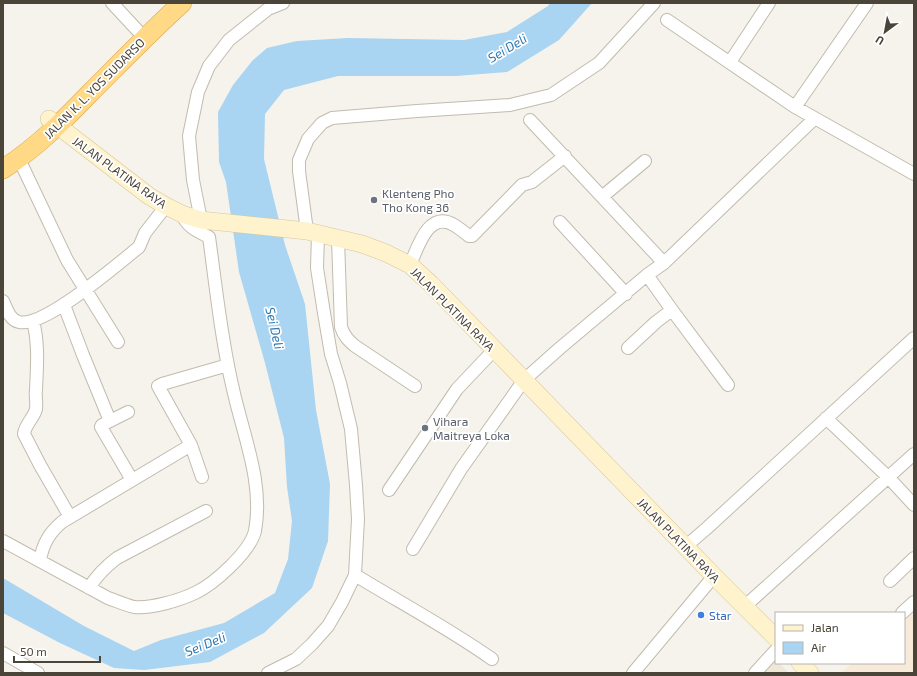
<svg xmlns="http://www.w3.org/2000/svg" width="917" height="676" font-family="'Exo 2',sans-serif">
<rect width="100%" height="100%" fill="#f6f3ec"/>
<!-- commercial -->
<path fill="#f7ead8" d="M 914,603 L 914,673 L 841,673 L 852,663 L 904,663 L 904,613 Z"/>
<!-- education -->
<path fill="#efe8d6" d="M 775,658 L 776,663 L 779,663 L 789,673 L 761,673 Z"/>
<!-- water -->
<path fill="#a9d4f2" d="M 550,3 L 592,3 L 559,40 L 507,72 L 456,76 L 338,76 L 284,90 L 265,114 L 264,159 L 285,245 L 305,304 L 316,410 L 330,484 L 328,541 L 312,588 L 264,633 L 210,662 L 144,670 L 114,668 L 60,643 L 3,613 L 3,578 L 84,626 L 134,651 L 161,640 L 224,623 L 275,593 L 288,559 L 292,521 L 287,487 L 284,438 L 265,363 L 239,272 L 226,182 L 219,162 L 218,112 L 233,85 L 253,60 L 267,48 L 297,41 L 348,38 L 464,40 L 507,32 L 548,6 Z"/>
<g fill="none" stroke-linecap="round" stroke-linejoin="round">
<!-- minor casing -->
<g stroke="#c2bbae" stroke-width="14">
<path id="minor" d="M 112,3 L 138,31
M 867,3 L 795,107 L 914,174
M 667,20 L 795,107
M 730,62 L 769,3
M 530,120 L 664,263
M 19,159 L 67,260 L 118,342
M 603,196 L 645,161
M 201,220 L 193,180 L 189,136 L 198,92 L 209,66 L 229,40 L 268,9 L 283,3
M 560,222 L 626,294
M 307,231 L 299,171 L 299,160 L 308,139 L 314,132 L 322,123 L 332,118 L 417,111 L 510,105 L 551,95 L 599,63 L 654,3
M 338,239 L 341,327 C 344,336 348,340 355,346 L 415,386
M 410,265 C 418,247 428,210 454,225 C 459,228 464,232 469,236 L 472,236 L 522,185 L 532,182 L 565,156
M 647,275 L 672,310 L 728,385
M 3,301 C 7,310 10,320 19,322 C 44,328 118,264 139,247 L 145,233 L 166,206
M 64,305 L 83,355 L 110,421
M 33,321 C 39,344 37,367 36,390 C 35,396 37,403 36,409 C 34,418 25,424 24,434 L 40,465 L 70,517
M 628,348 L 656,322 L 672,310
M 128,412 L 102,425 L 101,427 L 132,480
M 826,418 L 889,478 L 914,505
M 191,445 L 158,386 L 162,384 L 228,365
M 389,490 L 457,389 L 494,350
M 3,541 L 108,598 C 117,601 125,605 134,607 C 151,609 180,600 195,593 C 214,584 250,552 255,531 C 264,483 243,435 233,389 C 221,339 216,287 209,237 C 197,231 187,227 182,214
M 685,547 L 707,528 L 914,338
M 413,549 L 461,469 L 524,380 L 560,348 L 647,275 L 664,263 L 814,119
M 40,560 C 43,544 49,533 62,522 L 191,445 L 202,477
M 355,575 C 401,603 448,628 492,659
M 890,581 L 914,558
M 89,588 C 97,575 105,567 117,558 L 206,511
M 744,607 L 914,454
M 902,613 L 914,602
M 3,653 L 38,673
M 268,673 L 296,659 L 312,644 L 328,626 L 342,602 L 355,575 L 358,519 L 356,485 L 351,429 L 340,383 L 331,354 L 324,313 L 317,268 L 318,234
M 633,673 L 714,576
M 755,673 L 776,650"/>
</g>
<!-- secondary casing -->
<g stroke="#d6c79b" stroke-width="18">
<path id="secondary" d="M 49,119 L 149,196 L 166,206 L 182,214 L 201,220 L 307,231 L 362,244 L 386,253 L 410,265 L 431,284 L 714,576 L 776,638
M 800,663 L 810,673"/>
</g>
<!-- trunk casing -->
<g stroke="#e0a43c" stroke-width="20">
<path id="trunk" d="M 3,169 C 36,148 63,121 90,93 C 120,63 150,32 182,3"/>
</g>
<!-- minor -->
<use href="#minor" stroke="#fff" stroke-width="12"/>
<!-- secondary -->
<use href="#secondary" stroke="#fff3cd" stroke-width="17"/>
<!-- trunk -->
<use href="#trunk" stroke="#ffd985" stroke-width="19"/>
</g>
<!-- markers -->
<g fill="#6b7280" stroke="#fff" stroke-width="1.5">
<circle cx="374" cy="200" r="4"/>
<circle cx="425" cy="428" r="4"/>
</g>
<circle fill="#3f7fe0" stroke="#fff" stroke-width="1.5" cx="701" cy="615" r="4"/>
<g text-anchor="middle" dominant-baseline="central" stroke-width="3.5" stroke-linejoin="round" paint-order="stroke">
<!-- street labels -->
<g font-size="12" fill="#4b4439" stroke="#fff">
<text transform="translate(94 88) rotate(-45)">JALAN K. L. YOS SUDARSO</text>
<text transform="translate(120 172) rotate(36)">JALAN PLATINA RAYA</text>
<text transform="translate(453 309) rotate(45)">JALAN PLATINA RAYA</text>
<text transform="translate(679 540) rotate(46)">JALAN PLATINA RAYA</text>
</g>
<!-- worship labels -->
<g font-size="12" fill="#5b616d" stroke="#fff" text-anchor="start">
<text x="382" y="193">Klenteng Pho<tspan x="382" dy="14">Tho Kong 36</tspan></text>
<text x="433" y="421">Vihara<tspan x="433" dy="14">Maitreya Loka</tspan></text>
</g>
<!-- shop labels -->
<g font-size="12" fill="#366cbe" stroke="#fff" text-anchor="start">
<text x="709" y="615">Star</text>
</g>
<!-- water labels -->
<g font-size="13" font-style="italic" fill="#2e7ab2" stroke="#fff">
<text transform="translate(507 48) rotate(-31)">Sei Deli</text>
<text transform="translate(275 328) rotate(77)">Sei Deli</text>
<text transform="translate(205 644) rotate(-22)">Sei Deli</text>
</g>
</g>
<!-- border -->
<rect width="917" height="676" fill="none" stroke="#4b4439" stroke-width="8"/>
<!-- legend -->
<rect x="775" y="612" width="130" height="52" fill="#ffffff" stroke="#b7b4b0"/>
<rect x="783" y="625" width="20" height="6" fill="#fff3cd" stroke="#b7b4b0"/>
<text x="811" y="632" font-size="12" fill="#4b4439">Jalan</text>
<rect x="783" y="642" width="20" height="12" fill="#a9d4f2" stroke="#b7b4b0"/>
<text x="811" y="652" font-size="12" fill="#4b4439">Air</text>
<!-- north arrow -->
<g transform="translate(885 32) rotate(212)" stroke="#ffffff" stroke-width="3" paint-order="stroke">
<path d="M0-3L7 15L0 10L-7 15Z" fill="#4b4439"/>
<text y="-6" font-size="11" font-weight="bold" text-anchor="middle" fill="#4b4439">U</text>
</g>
<!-- scale -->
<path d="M14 656v6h86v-6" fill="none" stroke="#4b4439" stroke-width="2"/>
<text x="20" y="656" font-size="12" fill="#4b4439" stroke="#ffffff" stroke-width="3" paint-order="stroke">50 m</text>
</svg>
